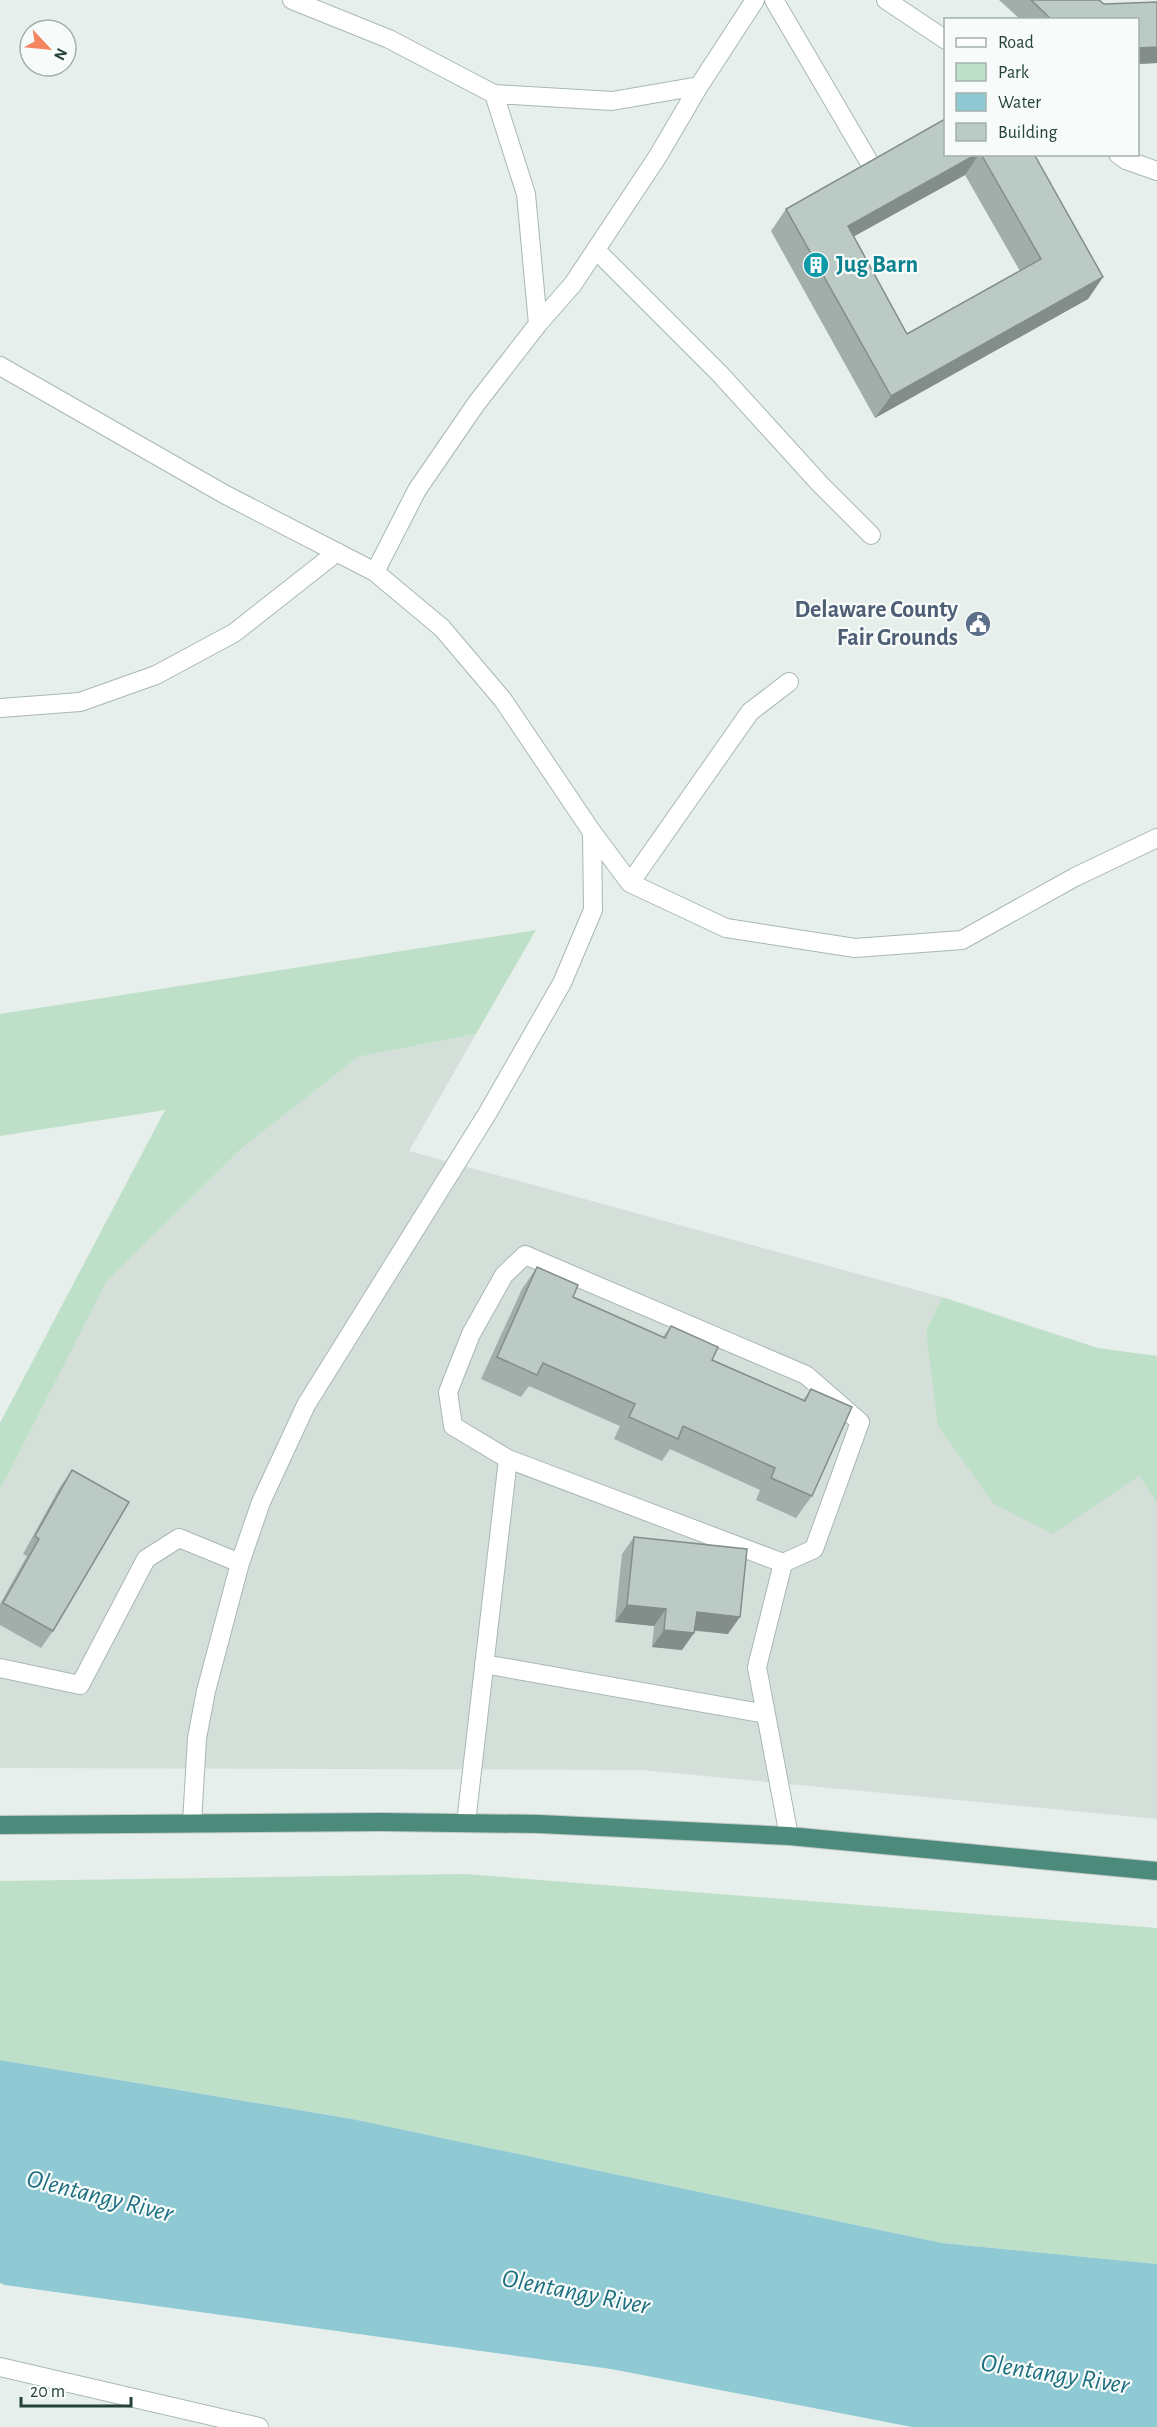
<svg xmlns="http://www.w3.org/2000/svg" width="1157" height="2427" font-family="'Alegreya Sans',sans-serif">
<rect width="100%" height="100%" fill="#e6efeb"/>
<!-- built -->
<path fill="#d4dfda" d="M 476,1034 L 409,1151 L 942,1297 L 926,1331 L 1139,1476 L 1157,1503 L 1157,1819 L 642,1770 L 0,1768 L 0,1490 L 107,1281 L 241,1149 L 358,1057 Z"/>
<!-- green -->
<path fill="#bfe0c8" d="M 536,930 L 476,1034 L 358,1057 L 241,1149 L 107,1281 L 0,1490 L 0,1423 L 165,1110 L 0,1136 L 0,1014 Z
M 942,1297 L 1098,1348 L 1157,1356 L 1157,1503 L 1139,1476 L 1053,1534 L 994,1504 L 938,1426 L 926,1331 Z
M 464,1874 L 1157,1928 L 1157,2264 L 942,2243 L 352,2119 L 0,2060 L 0,1881 Z"/>
<!-- water -->
<path fill="#8ec9d4" d="M 0,2060 L 352,2119 L 942,2243 L 1157,2264 L 1157,2427 L 912,2427 L 611,2369 L 5,2285 L 0,2283 Z"/>
<g fill="none" stroke-linecap="round" stroke-linejoin="round">
<!-- service casing -->
<g stroke="#a8b8b2" stroke-width="20">
<path id="service" d="M 292,0 L 389,39 L 494,94 L 612,101 L 699,86
M 774,0 L 875,172
M 886,0 L 946,40
M 494,94 L 526,194 L 538,324
M 1118,154 L 1126,160 L 1157,171
M 596,250 L 720,374 L 820,484 L 871,535
M 0,366 L 224,494 L 375,572 L 442,628 L 503,700 L 592,832 L 630,883 L 726,928 L 855,948 L 962,940 L 1075,877 L 1157,838
M 375,572 L 417,490 L 476,404 L 538,324 L 573,284 L 658,156 L 699,86 L 755,0
M 0,708 L 80,702 L 156,675 L 234,633 L 337,552
M 630,883 L 750,712 L 789,682
M 508,1459 L 453,1426 L 448,1392 L 471,1334 L 504,1275 L 525,1255 L 806,1375 L 860,1422 L 814,1549 L 783,1563
M 484,1664 L 766,1714
M 0,1668 L 80,1685 L 146,1559 L 179,1538 L 240,1563
M 192,1823 L 197,1738 L 206,1691 L 240,1563 L 261,1502 L 306,1405 L 487,1114 L 562,983 L 593,910 L 592,832
M 466,1823 L 508,1459 L 783,1563 L 757,1667 L 789,1836"/>
</g>
<!-- minor casing -->
<g stroke="#a8b8b2" stroke-width="20">
<path id="minor" d="M 0,2367 L 259,2427"/>
</g>
<!-- trunk casing -->
<g stroke="#c2cac8" stroke-width="20">
<path id="trunk" d="M 0,1825 L 381,1822 L 539,1824 L 789,1836 L 1157,1871"/>
</g>
<!-- service -->
<use href="#service" stroke="#fff" stroke-width="18"/>
<!-- minor -->
<use href="#minor" stroke="#fff" stroke-width="18"/>
<!-- trunk -->
<use href="#trunk" stroke="#4c8a7c" stroke-width="18"/>
</g>
<!-- wall -->
<path fill="#a1aea9" fill-rule="evenodd" d="M 999,0 L 1099,0 L 1104,4 L 1157,2 L 1157,63 L 1137,64 L 1137,20 L 1021,20 Z
M 945,154 L 1034,154 L 1103,277 L 1088,299 L 875,418 L 771,231 L 786,209 ZM 965,175 L 1020,271 L 907,334 L 854,236 Z
M 537,1267 L 573,1297 L 663,1337 L 671,1326 L 712,1360 L 803,1400 L 811,1389 L 812,1496 L 796,1518 L 756,1500 L 760,1490 L 670,1449 L 662,1461 L 614,1439 L 620,1426 L 529,1386 L 521,1397 L 481,1379 L 522,1289 Z
M 72,1470 L 53,1631 L 41,1648 L 0,1625 L 0,1604 L 27,1556 L 23,1554 L 60,1487 Z
M 634,1537 L 728,1634 L 695,1631 L 694,1633 L 682,1650 L 652,1647 L 654,1626 L 615,1622 L 622,1554 Z"/>
<!-- shaded-wall -->
<path fill="#838d89" d="M 1157,47 L 1157,63 L 1137,64 L 1137,48 Z
M 977,154 L 979,154 L 965,175 L 833,248 L 848,226 Z
M 1103,277 L 1088,299 L 875,418 L 891,396 Z
M 627,1605 L 666,1609 L 654,1626 L 615,1622 Z
M 697,1612 L 740,1617 L 728,1634 L 685,1629 Z
M 664,1630 L 694,1633 L 682,1650 L 652,1647 Z"/>
<!-- building -->
<path fill="#bbcac4" stroke="#838d89" stroke-width="1.5" d="M 1031,0 L 1099,0 L 1104,4 L 1157,2 L 1157,47 L 1137,48 L 1137,20 L 1052,20 Z
M 945,119 L 945,154 L 977,154 L 848,226 L 907,334 L 1041,259 L 981,154 L 1034,154 L 1103,277 L 891,396 L 786,209 Z
M 537,1267 L 578,1285 L 573,1297 L 665,1338 L 671,1326 L 718,1347 L 712,1360 L 805,1401 L 811,1389 L 852,1407 L 812,1496 L 771,1478 L 775,1468 L 683,1426 L 678,1439 L 629,1417 L 635,1404 L 543,1363 L 537,1375 L 497,1357 Z
M 72,1470 L 129,1502 L 53,1631 L 3,1603 L 39,1539 L 35,1536 Z
M 634,1537 L 747,1549 L 740,1617 L 697,1612 L 694,1633 L 664,1630 L 666,1609 L 627,1605 Z"/>
<!-- icons -->
<defs>
<g id="building-disc" transform="scale(1.35)"><circle r="9.5" fill="#0f9aa8" stroke="#f7fbf9"/><path d="M-4-6H4V6H1V3H-1V6H-4ZM-2.5-4.3h1.7v1.8h-1.7ZM.8-4.3h1.7v1.8H.8ZM-2.5-1h1.7V.8h-1.7ZM.8-1h1.7V.8H.8Z" fill="#fff"/></g>
<g id="civic-disc" transform="scale(1.35)"><circle r="9.5" fill="#5c6f8a" stroke="#f7fbf9"/><path d="M-.6-6.5H3V-4.5H.6V-3L4-1V1h2V6H-6V1h2V-1L-.6-3ZM-1.2 2.5V6h2.4V2.5Z" fill="#fff"/></g>
</defs>
<g fill-rule="evenodd">
<use href="#building-disc" x="816" y="265"/>
<use href="#civic-disc" x="978" y="624"/>
</g>
<g text-anchor="middle" dominant-baseline="central" stroke-width="4.5" stroke-linejoin="round" paint-order="stroke">
<!-- culture labels -->
<g font-size="24" font-weight="bold" fill="#0d838f" stroke="#f7fbf9" text-anchor="start">
<text x="836" y="265">Jug Barn</text>
</g>
<!-- service labels -->
<g font-size="24" font-weight="bold" fill="#4e5e75" stroke="#f7fbf9" text-anchor="end">
<text x="958" y="610">Delaware County<tspan x="958" dy="28">Fair Grounds</tspan></text>
</g>
<!-- water labels -->
<g font-size="26" font-style="italic" fill="#1c6f80" stroke="#f7fbf9">
<text transform="translate(100 2196) rotate(14)">Olentangy River</text>
<text transform="translate(576 2292) rotate(11)">Olentangy River</text>
<text transform="translate(1055 2374) rotate(9)">Olentangy River</text>
</g>
</g>
<!-- legend -->
<rect x="944" y="18" width="195" height="138" fill="#f7fbf9" stroke="#a3b1ad" stroke-width="1.5"/>
<rect x="956" y="38" width="30" height="9" fill="#ffffff" stroke="#a3b1ad" stroke-width="1.5"/>
<text x="998" y="48" font-size="18" fill="#24423a">Road</text>
<rect x="956" y="63" width="30" height="18" fill="#bfe0c8" stroke="#a3b1ad" stroke-width="1.5"/>
<text x="998" y="78" font-size="18" fill="#24423a">Park</text>
<rect x="956" y="93" width="30" height="18" fill="#8ec9d4" stroke="#a3b1ad" stroke-width="1.5"/>
<text x="998" y="108" font-size="18" fill="#24423a">Water</text>
<rect x="956" y="123" width="30" height="18" fill="#bbcac4" stroke="#a3b1ad" stroke-width="1.5"/>
<text x="998" y="138" font-size="18" fill="#24423a">Building</text>
<!-- north arrow -->
<g transform="translate(48 48) rotate(116)"><circle r="28" fill="#f7fbf9" stroke="#a3b1ad" stroke-width="1.5"/>
<path d="M0-4.5L10 22L0 15L-10 22Z" fill="#f4845f"/>
<text y="-9" font-size="16" font-weight="bold" text-anchor="middle" fill="#24423a">N</text>
</g>
<!-- scale -->
<path d="M21 2397v9h110v-9" fill="none" stroke="#24423a" stroke-width="3"/>
<text x="30" y="2397" font-size="18" fill="#24423a" stroke="#f7fbf9" stroke-width="4.5" paint-order="stroke">20 m</text>
</svg>
